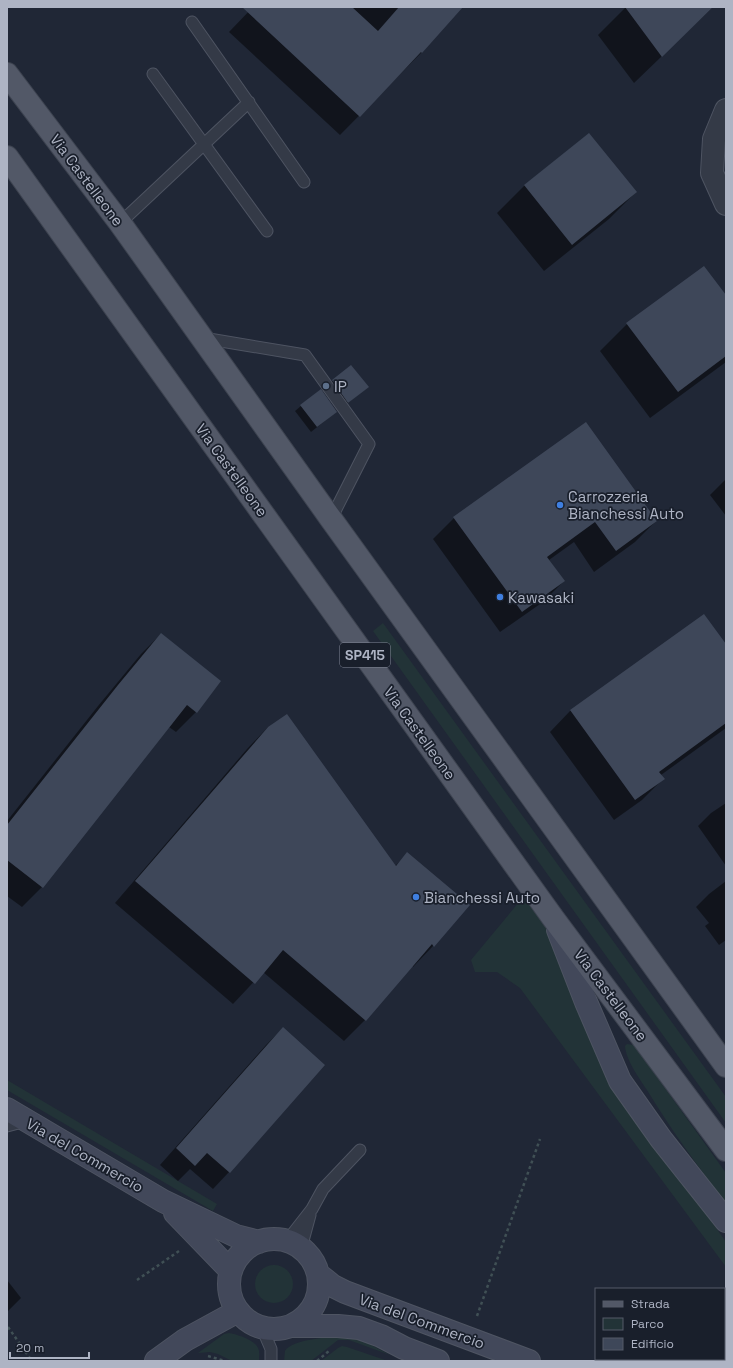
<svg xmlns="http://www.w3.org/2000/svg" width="733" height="1368" font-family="'Space Grotesk',sans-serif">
<rect width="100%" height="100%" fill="#202736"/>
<!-- green -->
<path fill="#223337" d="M 383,623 L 726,1097 L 726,1123 L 373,631 Z
M 524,896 L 549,931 L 613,1081 L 726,1242 L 726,1267 L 520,988 L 497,972 L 475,972 L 471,960 Z
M 627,1044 L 634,1045 L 726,1173 L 726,1204 C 698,1166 671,1130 647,1090 C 639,1078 626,1060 625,1046 Z
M 7,1080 L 217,1204 L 213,1211 L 7,1090 Z
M255 1284a19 19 0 1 1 38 0a19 19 0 1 1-38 0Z
M 726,1327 L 726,1361 L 699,1361 L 701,1359 L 724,1359 L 724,1331 Z
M 229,1333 C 236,1334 255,1340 258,1348 C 260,1352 259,1357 259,1361 L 232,1361 L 218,1354 L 210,1352 L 198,1353 L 224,1334 Z
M 343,1336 L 362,1340 L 390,1355 L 349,1340 L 338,1340 L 311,1361 L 284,1361 L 285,1351 C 292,1339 330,1337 343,1336 Z
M 342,1346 L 347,1347 L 388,1361 L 321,1361 L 338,1348 Z"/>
<!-- shadow -->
<path fill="#0007" d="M 253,7 L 462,7 L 421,53 L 340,135 L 229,32 Z
M 626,7 L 713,7 L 634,83 L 598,35 Z
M 589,134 L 636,192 L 609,219 L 544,271 L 497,213 L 524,186 Z
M 726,297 L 726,362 L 650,418 L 600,351 L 627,324 Z
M 351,366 L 367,387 L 342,408 L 327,386 Z
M 320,390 L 336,412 L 311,432 L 295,411 Z
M 726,479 L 726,516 L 710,495 Z
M 454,518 L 656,521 L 635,542 L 594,572 L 574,542 L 549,560 L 564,581 L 543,602 L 500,632 L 433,539 Z
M 704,615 L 726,646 L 726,728 L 661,775 L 663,779 L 642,800 L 614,820 L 550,732 L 570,711 Z
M 161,634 L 196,712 L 176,732 L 169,727 L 42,887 L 22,907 L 7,896 L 7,821 L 98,706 L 141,654 Z
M 268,727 L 395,866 L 408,854 L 433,946 L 413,967 L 412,966 L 365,1020 L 344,1041 L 263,972 L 233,1004 L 115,903 L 247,749 Z
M 726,803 L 726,866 L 698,826 L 711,813 Z
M 726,881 L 726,940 L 719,945 L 705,926 L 709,923 L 696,907 L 709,894 Z
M 283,1028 L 229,1172 L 213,1189 L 190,1169 L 178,1181 L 160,1165 L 266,1045 Z
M 7,1280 L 21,1298 L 7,1312 Z"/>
<!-- building -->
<path fill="#3e4759" d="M 242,7 L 352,7 L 378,31 L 399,7 L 463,7 L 422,53 L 421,52 L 360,117 Z
M 625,7 L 713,7 L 662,57 Z
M 589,133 L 637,192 L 572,245 L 524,185 Z
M 704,266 L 726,295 L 726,356 L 678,392 L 626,323 Z
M 351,365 L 369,387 L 348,403 L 332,380 Z
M 321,389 L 337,412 L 317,427 L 300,405 Z
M 586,422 L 657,521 L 616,551 L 595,522 L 547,557 L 565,581 L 522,612 L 453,517 Z
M 704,614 L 726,644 L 726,723 L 659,772 L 665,779 L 635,800 L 570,710 Z
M 161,633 L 221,681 L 197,713 L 187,705 L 43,888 L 7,860 L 7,825 L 118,685 Z
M 287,714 L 396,866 L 407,852 L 470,905 L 434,947 L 432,944 L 366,1021 L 283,950 L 255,984 L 135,881 L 268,727 Z
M 283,1027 L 325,1065 L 230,1173 L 207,1153 L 195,1166 L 176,1148 Z"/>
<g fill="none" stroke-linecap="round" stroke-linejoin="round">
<!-- lane casing -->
<g stroke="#4e5462" stroke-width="13">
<path id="lane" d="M 192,22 L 304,182
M 153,74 L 267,231
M 120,223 L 249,102
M 203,338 L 305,355 L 369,444 L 331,519
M 7,1126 L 26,1121
M 287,1241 L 312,1209 L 323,1189 L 360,1150
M 301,1248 L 310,1215
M 262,1328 L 271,1349 L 271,1361"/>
</g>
<!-- street casing -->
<g stroke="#4e5462" stroke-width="24">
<path id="street" d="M 726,110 L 714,139 L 712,173 L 726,204"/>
</g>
<!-- secondary casing -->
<g stroke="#4e5462" stroke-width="24">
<path id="secondary" d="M 558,930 L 586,1002 L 620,1081 L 661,1139 L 726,1221
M 7,1109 L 163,1201 L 236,1236 L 259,1242
M 175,1213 L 231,1271
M229 1284a45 45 0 1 1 90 0a45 45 0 1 1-90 0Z
M 318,1274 L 333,1286 L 345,1292 L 529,1361
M 292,1326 L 338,1326 L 359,1328 L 381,1336 L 404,1348 L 438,1361
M 156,1361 L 185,1340 L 238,1311"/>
</g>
<!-- primary casing -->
<g stroke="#3d4350" stroke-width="24">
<path id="primary" d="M 7,74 L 120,223 L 331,519 L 726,1066
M 7,157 L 553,918 L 726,1150"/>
</g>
<!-- path -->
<path stroke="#405055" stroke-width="2.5" stroke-dasharray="3 3" stroke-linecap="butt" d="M 137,1280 L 179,1251
M 477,1316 L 540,1139
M 8,1327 L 32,1361
M 208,1356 L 225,1361
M 317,1361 L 329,1351"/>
<!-- lane -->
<use href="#lane" stroke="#343a47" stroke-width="11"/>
<!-- street -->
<use href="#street" stroke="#343a47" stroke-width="22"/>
<!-- secondary -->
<use href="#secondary" stroke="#42485a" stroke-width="22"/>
<!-- primary -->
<use href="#primary" stroke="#525867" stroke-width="22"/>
</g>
<!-- markers -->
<circle fill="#5c6f8a" stroke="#191f2b" stroke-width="1.5" cx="326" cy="386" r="4"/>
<g fill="#3f7fe0" stroke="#191f2b" stroke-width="1.5">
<circle cx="560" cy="505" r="4"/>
<circle cx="500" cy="597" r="4"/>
<circle cx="416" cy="897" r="4"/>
</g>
<g text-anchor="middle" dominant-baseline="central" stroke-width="3.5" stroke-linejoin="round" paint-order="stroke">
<!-- shield labels -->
<rect fill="#191f2b" stroke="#818796" stroke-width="1" x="340" y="643" width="50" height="24" rx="3"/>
<g font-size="14" font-weight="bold" fill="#aeb4c4">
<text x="365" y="655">SP415</text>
</g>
<!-- street labels -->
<g font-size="15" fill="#aeb4c4" stroke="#191f2b">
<text transform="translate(87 180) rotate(53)">Via Castelleone</text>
<text transform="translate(232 470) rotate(54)">Via Castelleone</text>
<text transform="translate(420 733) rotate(54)">Via Castelleone</text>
<text transform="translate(611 995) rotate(53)">Via Castelleone</text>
<text transform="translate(85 1155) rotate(30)">Via del Commercio</text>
<text transform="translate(422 1321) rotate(20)">Via del Commercio</text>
</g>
<!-- poi labels -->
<g font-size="15" fill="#aeb4c4" stroke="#191f2b" text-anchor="start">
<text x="334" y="386">IP</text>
<text x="568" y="496">Carrozzeria<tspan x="568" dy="17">Bianchessi Auto</tspan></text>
<text x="508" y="597">Kawasaki</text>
<text x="424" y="897">Bianchessi Auto</text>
</g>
</g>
<!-- border -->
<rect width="733" height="1368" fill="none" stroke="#aeb4c4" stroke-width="16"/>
<!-- legend -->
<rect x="595" y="1288" width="130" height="72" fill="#191f2b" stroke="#555b68"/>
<rect x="603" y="1301" width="20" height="6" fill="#525867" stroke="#555b68"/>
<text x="631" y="1308" font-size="12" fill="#aeb4c4">Strada</text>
<rect x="603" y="1318" width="20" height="12" fill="#223337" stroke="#555b68"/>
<text x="631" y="1328" font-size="12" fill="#aeb4c4">Parco</text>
<rect x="603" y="1338" width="20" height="12" fill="#3e4759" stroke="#555b68"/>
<text x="631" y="1348" font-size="12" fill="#aeb4c4">Edificio</text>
<!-- scale -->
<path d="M10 1352v6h79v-6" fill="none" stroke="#aeb4c4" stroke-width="2"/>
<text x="16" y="1352" font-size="12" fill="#aeb4c4" stroke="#191f2b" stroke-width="3" paint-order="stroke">20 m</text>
</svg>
